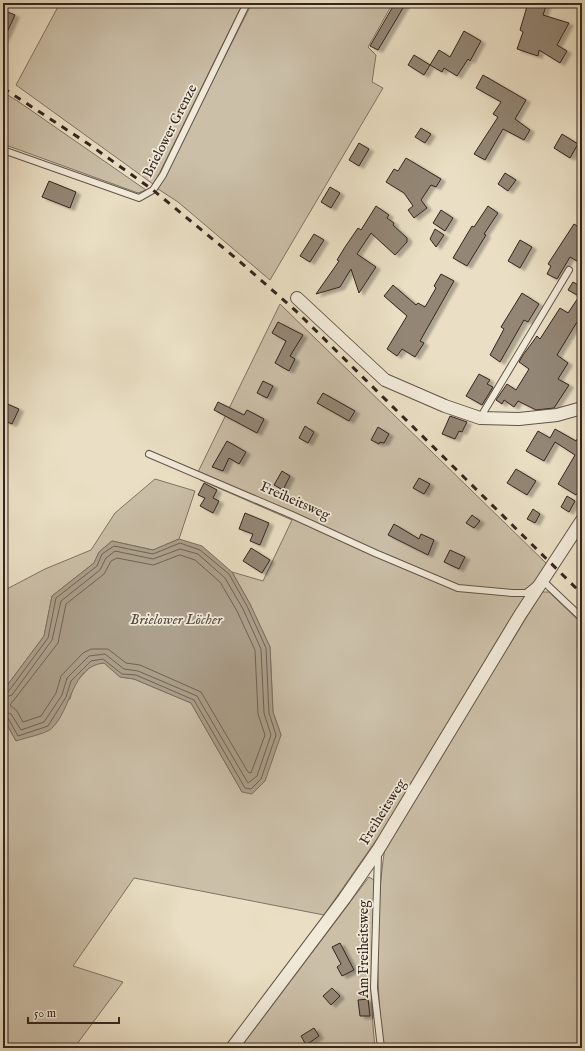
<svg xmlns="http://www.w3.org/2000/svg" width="585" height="1051" font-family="'IM FELL English',serif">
<defs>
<filter id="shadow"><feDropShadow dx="4.5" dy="2.5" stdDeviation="1" flood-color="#0004"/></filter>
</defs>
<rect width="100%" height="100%" fill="#eadfc4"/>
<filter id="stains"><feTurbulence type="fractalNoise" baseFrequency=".005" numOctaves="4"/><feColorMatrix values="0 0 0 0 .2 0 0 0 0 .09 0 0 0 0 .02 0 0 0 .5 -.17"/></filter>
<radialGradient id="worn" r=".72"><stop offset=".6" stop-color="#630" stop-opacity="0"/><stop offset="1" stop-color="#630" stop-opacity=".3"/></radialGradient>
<!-- green -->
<path fill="#cbbfa8" stroke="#807264" d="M 60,3 L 243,3 L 160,172 L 153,184 L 16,85 Z
M 252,3 L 393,3 L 368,47 L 376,55 L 372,82 L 383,88 L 270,280 L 178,202 L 158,189 Z
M 3,92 L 19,102 L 146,190 L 138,193 L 3,144 Z
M 280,304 L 547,564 L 388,823 L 324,915 L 134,878 L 73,966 L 123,982 L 74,1048 L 3,1048 L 3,717 L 16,741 L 70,699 L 74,684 L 93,664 L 104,663 L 120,677 L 134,679 L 191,703 L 242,792 L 281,735 L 273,712 L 270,647 L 250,604 L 232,572 L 263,581 L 292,520 L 200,480 L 198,472 Z
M 155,479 L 195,491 L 179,539 L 153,550 L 112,541 L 99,552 L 94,563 L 52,596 L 44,636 L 3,691 L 3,591 L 45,569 L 91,550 L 115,513 Z
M 542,592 L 549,592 L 582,624 L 582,1048 L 383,1048 C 376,982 375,913 385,847 Z
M 369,877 L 374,880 L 375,889 C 372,943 369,995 375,1048 L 240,1048 Z"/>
<!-- water -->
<path fill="#aca08c" stroke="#7c6f60" d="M 179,539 L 202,546 L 232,572 L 250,604 L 270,647 L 273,712 L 281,735 L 265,781 L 252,794 L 242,792 L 191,703 L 134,679 L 120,677 L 104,663 C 71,666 72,710 51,729 C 45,734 24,738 16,741 L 3,717 L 3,691 L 44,636 L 52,596 L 94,563 L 99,552 L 112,541 L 153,550 Z"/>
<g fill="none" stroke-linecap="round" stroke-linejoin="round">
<!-- shore -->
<path stroke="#706256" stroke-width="1" d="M 180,555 L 195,560 L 220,582 L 237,611 L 255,650 L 258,714 L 265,735 L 251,773 L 248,772 L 201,692 L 140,665 L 126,663 L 108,649 L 91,649 L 83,653 L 61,676 L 56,693 L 41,716 L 23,722 L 17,711 L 10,705 L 58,643 L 66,604 L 104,574 L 111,561 L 117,558 L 153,565 Z
M 3,693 L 8,692 L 48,638 L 56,598 L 97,566 L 102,554 L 114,546 L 153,554 L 180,543 L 200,550 L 229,574 L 247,606 L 266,648 L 269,713 L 276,735 L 261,779 L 251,789 L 245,788 L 194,700 L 136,675 L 122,674 L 103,659 L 91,661 L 71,681 L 66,697 L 48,726 L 18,736 L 8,718 L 3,716
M 3,698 L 12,695 L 52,640 L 61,601 L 100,570 L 106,558 L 115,551 L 153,559 L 180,549 L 198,554 L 225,578 L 243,609 L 261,649 L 264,713 L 271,735 L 257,776 L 248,783 L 197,696 L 138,671 L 124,669 L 105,654 L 89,656 L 67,678 L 62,695 L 44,722 L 21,730 L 11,714 L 3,711"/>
</g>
<!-- building -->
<path fill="#938675" stroke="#34251f" filter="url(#shadow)" d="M 395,3 L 406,3 L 378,50 L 370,46 Z
M 528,3 L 547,3 L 543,15 L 569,23 L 557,45 L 567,51 L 560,63 L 539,50 L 538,56 L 517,49 L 523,32 L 520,30 Z
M 3,10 L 15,15 L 3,41 Z
M 464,31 L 481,41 L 470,61 L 468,59 L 457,76 L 444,68 L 442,72 L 430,65 L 439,50 L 450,57 Z
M 414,55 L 430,65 L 424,75 L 408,65 Z
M 483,75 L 526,100 L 515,119 L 530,130 L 524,140 L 503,129 L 485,160 L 474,154 L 498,117 L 493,114 L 501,102 L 476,88 Z
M 421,128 L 431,134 L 425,143 L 415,137 Z
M 562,134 L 578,144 L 570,158 L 554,148 Z
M 359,143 L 369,149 L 359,166 L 349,160 Z
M 406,158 L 441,179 L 436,187 L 431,185 L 421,200 L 427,208 L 414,218 L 408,210 L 413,206 L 404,193 L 386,182 L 394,169 L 398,171 Z
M 505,173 L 516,180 L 508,191 L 498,184 Z
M 49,181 L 76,192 L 70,208 L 42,197 Z
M 330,187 L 340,193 L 331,208 L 321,202 Z
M 376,206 L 389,215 L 387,218 L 394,223 L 393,225 L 407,238 L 407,242 L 395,255 L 371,233 L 357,254 L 376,267 L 359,293 L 351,269 L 340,287 L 316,294 L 339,261 L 337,260 L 345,247 L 358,228 L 361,230 Z
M 488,206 L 498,213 L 484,234 L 486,235 L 467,266 L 453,258 L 472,226 L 474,227 Z
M 441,210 L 453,218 L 445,231 L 433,223 Z
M 574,224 L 582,229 L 582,264 L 570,257 L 557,279 L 547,274 L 551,266 L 548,264 Z
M 435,229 L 444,235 L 436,247 L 430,239 Z
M 314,234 L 324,240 L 310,262 L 300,256 Z
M 520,240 L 532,247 L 520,268 L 508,261 Z
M 441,274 L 454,281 L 420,341 L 424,343 L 415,357 L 402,349 L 397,356 L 387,349 L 407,316 L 384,296 L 393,285 L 416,305 L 418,303 L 425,307 L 436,288 L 434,286 Z
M 573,282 L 582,287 L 577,295 L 568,290 Z
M 582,292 L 582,325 L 577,322 L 557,355 L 568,363 L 558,379 L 569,385 L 554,408 L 536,410 L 518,401 L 514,407 L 504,400 L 502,404 L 496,400 L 507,384 L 516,390 L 529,369 L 519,362 L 523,355 L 537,336 L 540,339 L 560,308 L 568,313 Z
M 522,293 L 539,304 L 528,322 L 524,320 L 500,362 L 490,355 L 504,329 L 501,327 Z
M 278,322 L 303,335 L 290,356 L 295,359 L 289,371 L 275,363 L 286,341 L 272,333 Z
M 479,374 L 490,380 L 487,384 L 493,387 L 482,405 L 466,396 Z
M 263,381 L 273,386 L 267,398 L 257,393 Z
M 323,393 L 355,411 L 349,421 L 317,403 Z
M 3,402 L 19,409 L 12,424 L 3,420 Z
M 218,402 L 244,415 L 247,410 L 264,419 L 257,433 L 214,410 Z
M 450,416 L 467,422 L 462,432 L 459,431 L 455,439 L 442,434 Z
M 305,426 L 314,432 L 308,443 L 299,438 Z
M 378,427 L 389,434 L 384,443 L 380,442 L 379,444 L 371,440 Z
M 555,429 L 576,441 L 582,431 L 582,487 L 576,495 L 558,484 L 575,455 L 555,442 L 544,461 L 526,451 L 538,431 L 550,438 Z
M 227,441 L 246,452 L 239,464 L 229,458 L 223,471 L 212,467 Z
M 516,469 L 536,481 L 527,495 L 507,483 Z
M 282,471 L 290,476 L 283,490 L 274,485 Z
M 419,478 L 430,484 L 424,494 L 413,488 Z
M 204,483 L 217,490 L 213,498 L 219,501 L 213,513 L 200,506 L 205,498 L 198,495 Z
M 567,496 L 575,501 L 569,512 L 561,507 Z
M 533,509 L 540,514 L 535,523 L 527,519 Z
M 245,513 L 269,523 L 260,545 L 250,541 L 253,534 L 239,529 Z
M 472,515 L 480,521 L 474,528 L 466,523 Z
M 394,524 L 419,539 L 421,534 L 434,540 L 428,555 L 388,535 Z
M 251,548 L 270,560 L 262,573 L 243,561 Z
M 450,550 L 465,557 L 459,569 L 444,562 Z
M 340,943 L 354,970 L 342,976 L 337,967 L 341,964 L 332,947 Z
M 332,988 L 340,996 L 331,1005 L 323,996 Z
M 368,999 L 370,1016 L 360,1016 L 358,1000 Z
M 314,1028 L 319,1036 L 306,1045 L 301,1036 Z"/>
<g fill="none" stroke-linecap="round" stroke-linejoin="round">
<!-- lane casing -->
<g stroke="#625448" stroke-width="8">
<path id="lane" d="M 3,150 L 139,198 L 153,190 L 163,175 L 247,3
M 480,418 L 569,270
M 149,454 L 292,515 L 375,553 L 458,588 L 512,593 L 526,593 L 542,580 L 582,618
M 378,854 L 374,988 L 381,1048"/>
</g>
<!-- street casing -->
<g stroke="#625448" stroke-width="14">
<path id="street" d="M 297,298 L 385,380 L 445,406 L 480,418 L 519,419 L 557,415 L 582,408
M 232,1048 L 344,899 L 378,850 L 520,615 L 582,520"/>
</g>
<!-- lane -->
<use href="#lane" stroke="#f1ead9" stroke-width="6"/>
<!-- street -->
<use href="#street" stroke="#f1ead9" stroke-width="12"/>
<!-- rail -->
<path stroke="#34251f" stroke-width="3" stroke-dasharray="7 7" stroke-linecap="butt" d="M 3,88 L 90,145 L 153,190 L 238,260 L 296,311 L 582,594"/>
</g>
<g text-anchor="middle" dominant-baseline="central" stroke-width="3.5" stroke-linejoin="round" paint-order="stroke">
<!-- street labels -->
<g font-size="14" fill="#34251f" stroke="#f1ead9">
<text transform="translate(170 131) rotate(-63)">Brielower Grenze</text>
<text transform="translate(295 501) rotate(24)">Freiheitsweg</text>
<text transform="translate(383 812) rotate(-58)">Freiheitsweg</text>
<text transform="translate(364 949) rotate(-90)">Am Freiheitsweg</text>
</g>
<!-- water labels -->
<g font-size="15" font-style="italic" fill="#584a40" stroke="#f1ead9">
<text x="176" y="619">Brielower Löcher</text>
</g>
</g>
<!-- margin -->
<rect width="585" height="1051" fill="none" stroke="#eadfc4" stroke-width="16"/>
<rect x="4" y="4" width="577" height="1043" fill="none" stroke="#34251f" stroke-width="2"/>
<rect x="8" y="8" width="569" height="1035" fill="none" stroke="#34251f"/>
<!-- scale -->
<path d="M28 1017v6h91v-6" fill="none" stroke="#34251f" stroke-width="2"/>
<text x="34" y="1017" font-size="12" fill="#34251f" stroke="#f1ead9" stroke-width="3" paint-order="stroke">50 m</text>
<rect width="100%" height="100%" filter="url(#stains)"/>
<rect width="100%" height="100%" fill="url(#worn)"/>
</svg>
